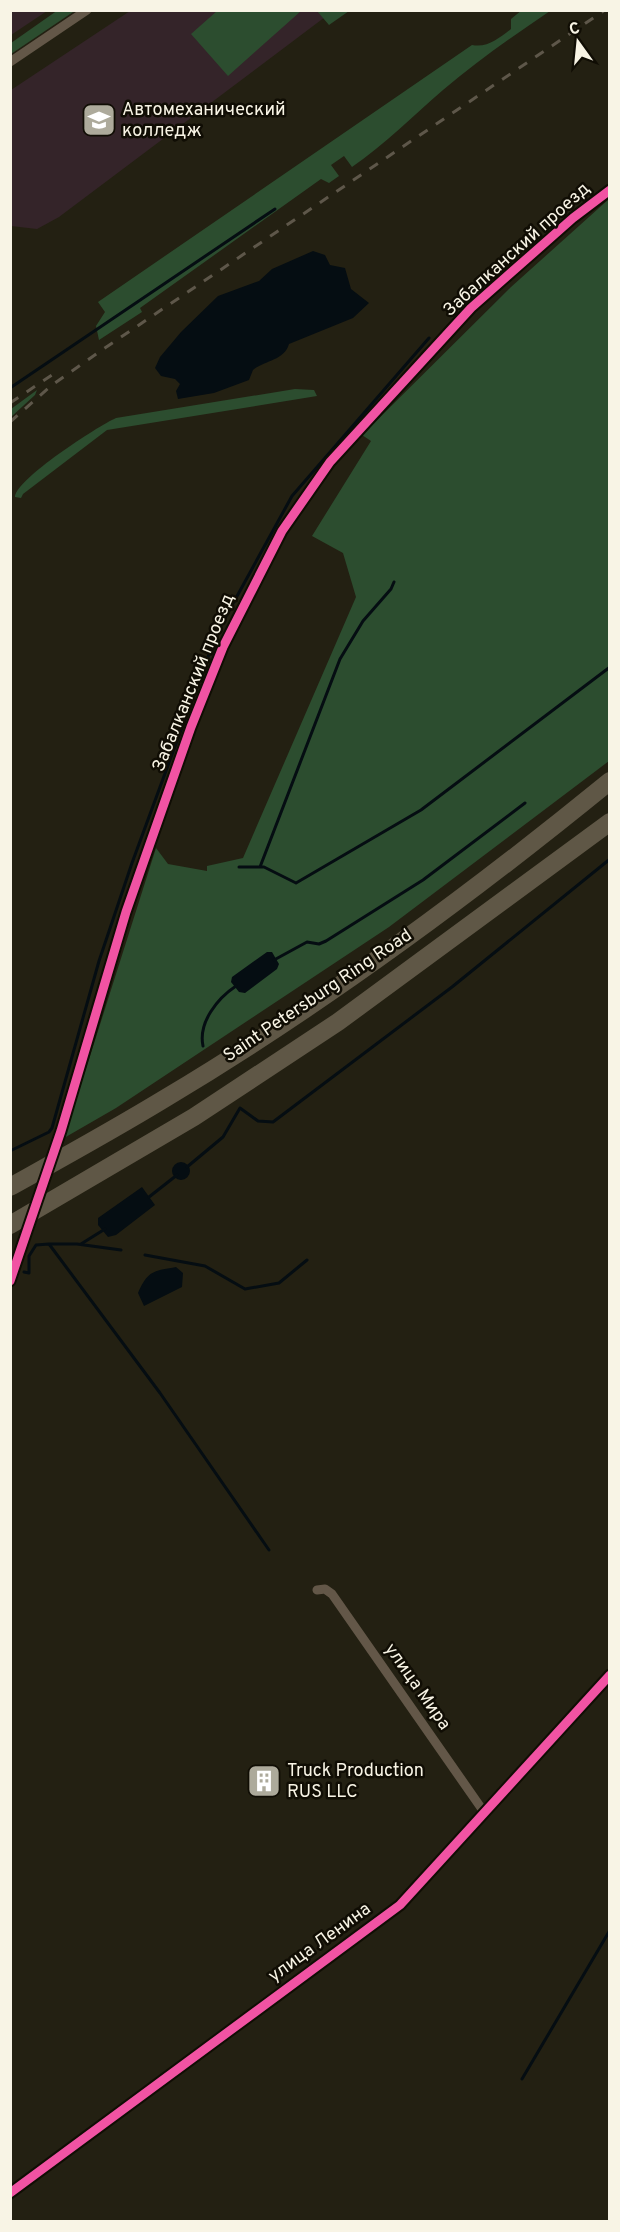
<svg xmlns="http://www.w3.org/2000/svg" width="620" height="2232" font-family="Overpass,sans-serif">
<rect width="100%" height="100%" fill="#232012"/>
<!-- education -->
<path fill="#342429" d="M 11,10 L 47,10 L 47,11 L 11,35 Z
M 130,11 L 333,11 L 59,217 L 37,229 L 11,226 L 11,90 Z"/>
<!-- green -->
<path fill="#2c4d2f" d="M 58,10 L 73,12 L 11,54 L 11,43 Z
M 522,10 L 550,11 C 513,36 477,61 443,90 C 413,116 385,144 352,167 L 344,156 L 331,165 L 339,176 L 329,183 L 321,179 L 140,308 L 142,312 L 99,340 L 96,326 L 105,312 L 98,302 L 472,45 C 488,48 499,38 511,29 L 511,19 Z
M 217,11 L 217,10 L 301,11 L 228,76 L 191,34 Z
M 317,11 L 349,11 L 329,25 Z
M 609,199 L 609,761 L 389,927 L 116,1108 L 64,1138 L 156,848 L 168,864 L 207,871 L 207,866 L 243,858 L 356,597 L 343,553 L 312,536 L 371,441 L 362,435 L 511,287 Z
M 295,389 L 314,390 L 317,396 L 107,430 L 23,494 L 21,498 L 15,497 C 16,479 98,426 116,418 Z
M 37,390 L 35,395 L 11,417 L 11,409 Z"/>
<!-- water -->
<path fill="#050d12" d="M 313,251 L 325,255 L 330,265 L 345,268 L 351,289 L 369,303 L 353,318 L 289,344 C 284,361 265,360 253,370 L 249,380 L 214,393 L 178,399 L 176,391 L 180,384 L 175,379 L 161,376 L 155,368 L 160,357 L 181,332 L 218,296 L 259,281 L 272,269 Z
M 267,952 L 272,952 L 279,964 L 277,969 L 245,993 L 239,992 L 231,982 L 232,977 Z
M172 1171a9 9 0 1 1 18 0a9 9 0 1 1-18 0Z
M 142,1187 L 155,1205 L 116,1235 L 108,1237 L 98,1225 L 98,1218 Z
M 176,1267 L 183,1273 L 182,1287 L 144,1306 L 138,1293 C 148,1270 154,1271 176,1267 Z"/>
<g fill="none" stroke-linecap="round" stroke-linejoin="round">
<!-- stream -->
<path stroke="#050d12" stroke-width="3" d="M 10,388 L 275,209
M 225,618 L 292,496 L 429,338
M 239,867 L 264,867 L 296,883 L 421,810 L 610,667
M 260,867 L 340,659 L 363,621 L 391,589 L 394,582
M 274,960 L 307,942 L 319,944 L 326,941 L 423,880 L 525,803
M 203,1046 C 198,1022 218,998 236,986
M 10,1151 L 49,1132 L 52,1128 L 99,961 L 132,863 L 215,638
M 187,1167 L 223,1137 L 240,1108 L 258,1121 L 273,1122 L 452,987 L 610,859
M 149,1197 L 177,1175
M 81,1244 L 105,1229
M 121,1250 L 77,1244 L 49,1244 L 160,1393 L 269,1550
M 145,1255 L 205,1266 L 245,1289 L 279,1283 L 307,1260
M 24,1272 L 29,1273 L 29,1256 L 36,1245 L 49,1244
M 522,2079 L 610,1930"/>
<!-- minor -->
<path stroke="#635748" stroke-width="9" d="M 10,62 L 87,10
M 10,1281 L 61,1131 L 126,912 L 191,727 L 223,647 L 282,531 L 330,462 L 471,308 L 573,218 L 610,190
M 317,1590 L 325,1589 L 332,1594 L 484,1812"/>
<!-- tertiary -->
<path stroke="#635748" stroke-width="12" d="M 10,2193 L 400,1905 L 610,1675"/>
<!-- motorway -->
<path stroke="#5f5746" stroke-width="18" d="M 10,1187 C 62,1158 113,1130 164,1099 C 320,1006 469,896 610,781
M 10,1225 L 194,1117 L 338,1022 L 610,822"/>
<!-- rail -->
<path stroke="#5e574a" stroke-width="3" stroke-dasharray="10 10" stroke-linecap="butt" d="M 10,403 L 55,373
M 10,422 L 52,385 L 99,352 L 605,10"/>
<!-- cycleway casing -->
<g stroke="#100d04" stroke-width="13">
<path id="cycleway" d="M 10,1281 L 61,1131 L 126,912 L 191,727 L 223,647 L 282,531 L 330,462 L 471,308 L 573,218 L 610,190
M 10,2193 L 400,1905 L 610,1675"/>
</g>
<!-- cycleway -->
<use href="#cycleway" stroke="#f153a3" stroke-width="9"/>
</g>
<!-- icons -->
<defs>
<g id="university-square" transform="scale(1.725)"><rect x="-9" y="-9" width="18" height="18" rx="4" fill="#adaa9b" stroke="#100d04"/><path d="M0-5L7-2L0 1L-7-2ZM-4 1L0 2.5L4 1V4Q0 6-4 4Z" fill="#fff"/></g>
<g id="building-square" transform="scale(1.725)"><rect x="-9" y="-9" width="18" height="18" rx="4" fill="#adaa9b" stroke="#100d04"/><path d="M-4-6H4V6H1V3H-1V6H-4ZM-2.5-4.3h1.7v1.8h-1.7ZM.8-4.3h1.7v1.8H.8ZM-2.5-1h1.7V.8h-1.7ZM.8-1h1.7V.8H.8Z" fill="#fff"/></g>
</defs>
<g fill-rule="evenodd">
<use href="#university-square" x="99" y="120"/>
<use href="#building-square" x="264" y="1781"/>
</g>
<g text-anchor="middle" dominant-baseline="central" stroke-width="5" stroke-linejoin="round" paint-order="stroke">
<!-- poi labels -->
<g font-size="18" fill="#f8f4e5" stroke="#100d04" text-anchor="start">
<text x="122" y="110">Автомеханический<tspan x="122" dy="21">колледж</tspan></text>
<text x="287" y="1771">Truck Production<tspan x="287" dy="21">RUS LLC</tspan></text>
</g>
<!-- street labels -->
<g font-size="18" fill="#f8f4e5" stroke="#100d04">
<text transform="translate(517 250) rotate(-42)">Забалканский проезд</text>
<text transform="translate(194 683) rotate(-68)">Забалканский проезд</text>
<text transform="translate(318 996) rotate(-34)">Saint Petersburg Ring Road</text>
<text transform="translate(417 1687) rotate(55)">улица Мира</text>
<text transform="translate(320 1943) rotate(-36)">улица Ленина</text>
</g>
</g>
<!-- border -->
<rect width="620" height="2232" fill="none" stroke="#f8f4e5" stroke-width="24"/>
<!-- north arrow -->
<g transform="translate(578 42) rotate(345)" stroke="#100d04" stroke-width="4.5" paint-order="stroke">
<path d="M0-4.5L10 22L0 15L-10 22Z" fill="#f8f4e5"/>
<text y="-9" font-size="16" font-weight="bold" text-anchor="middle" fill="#f8f4e5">С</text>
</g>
</svg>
